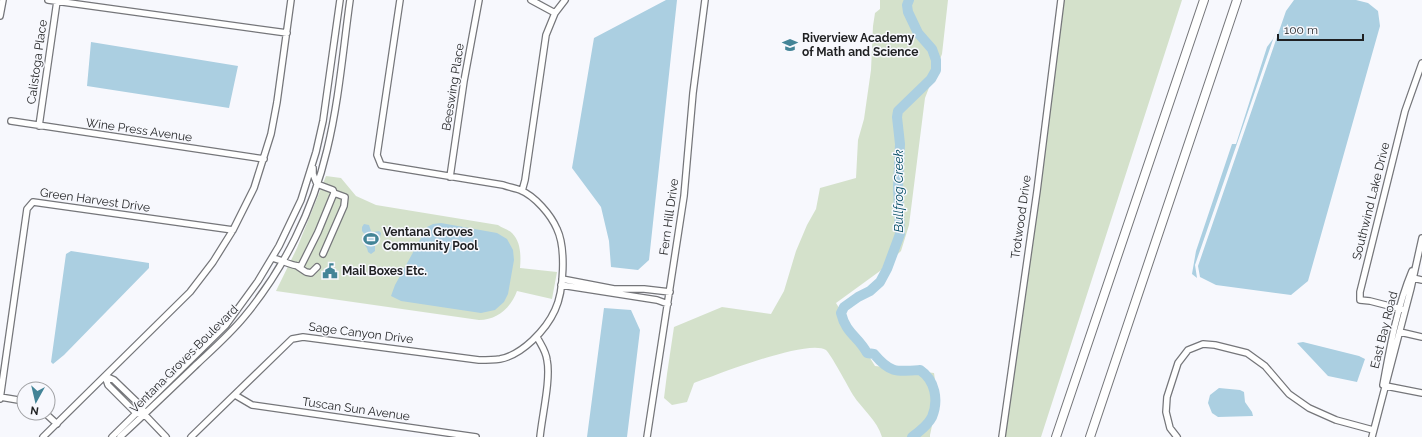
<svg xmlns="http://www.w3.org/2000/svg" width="1422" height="437" font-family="Raleway,sans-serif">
<rect width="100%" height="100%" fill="#f7f8fd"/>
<!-- green -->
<path fill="#d4e1cb" d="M 880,0 L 948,0 L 942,54 L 925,98 L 909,225 L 901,251 L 880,271 L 836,303 L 875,366 L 934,373 C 938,398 935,412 930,435 L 930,437 L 882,437 C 877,420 862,409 853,395 C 849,388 830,353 826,350 C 808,338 717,375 694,383 L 687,402 L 672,405 L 664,398 L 667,374 L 674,327 L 722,307 L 771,314 L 784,291 L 796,251 L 807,225 L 816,209 L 820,188 L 856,178 L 858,140 L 864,119 L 871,70 L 873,26 L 875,13 L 880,9 Z
M 1064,0 L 1182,0 L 1041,437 L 1005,437 L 1040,191 Z
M 326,176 L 341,178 L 356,196 L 376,205 L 498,225 C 502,228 509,230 512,233 C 521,242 521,256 520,268 L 557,272 L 552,299 L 517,291 C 511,307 498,320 479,320 L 276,291 L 297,248 Z"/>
<!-- water -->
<path fill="#abcfe1" d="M 666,0 L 677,0 L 649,260 L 638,270 L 611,267 L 609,241 L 601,207 L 572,168 L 594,38 Z
M 1294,0 L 1356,0 L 1368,3 L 1378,11 L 1380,26 L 1308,281 L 1291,295 L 1216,285 L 1200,277 L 1198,266 L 1286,11 Z
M 1276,31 L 1195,265 L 1197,278 L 1192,274 L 1196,251 L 1232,144 L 1236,144 L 1267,47 L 1273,39 Z
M 91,42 L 238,66 L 229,108 L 87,86 Z
M 441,223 L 497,233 L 507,239 L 513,250 L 514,260 L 508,294 L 504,302 L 495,310 L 481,313 L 401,301 L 391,296 L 395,285 L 427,227 L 433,224 Z
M 364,224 L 369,225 L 371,231 L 373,232 L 379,231 L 381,233 L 380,238 L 375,241 L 375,251 L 371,254 L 368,252 C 367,243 360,247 366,236 L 362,231 L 362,227 Z
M 71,251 L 149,263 L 149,268 L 64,355 L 53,364 L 51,362 L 66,254 Z
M 604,308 L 631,310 L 640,330 L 627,437 L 587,437 Z
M 1303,342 L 1359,356 L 1365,359 L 1357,382 L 1328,376 L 1297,343 Z
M 1219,388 L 1240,390 L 1244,392 L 1245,402 L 1252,412 L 1253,416 L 1218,417 L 1212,413 L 1208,403 L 1210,395 Z"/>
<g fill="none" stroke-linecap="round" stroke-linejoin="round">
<!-- river -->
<path stroke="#abcfe1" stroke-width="10" d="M 909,0 L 907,5 L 908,12 L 918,33 L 932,49 L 936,60 L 936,70 L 931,79 L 898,111 L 897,117 L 900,144 L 898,187 L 900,234 L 887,269 L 880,282 L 870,291 L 858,297 L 844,307 L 841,313 C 846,334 858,336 867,353 L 874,354 C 890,373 896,372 920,370 C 935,380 939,400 932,417 C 928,425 919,432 912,437"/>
<!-- minor casing -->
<g stroke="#75767a" stroke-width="8">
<path id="minor" d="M 48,0 L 287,33
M 531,0 L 555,13
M 0,16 L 3,0
M 11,121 L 264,159
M 39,126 L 57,1
M 450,177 L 464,81 L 479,0
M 522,191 L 525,180 L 546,35 L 555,13 L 565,0
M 323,254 L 344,206 L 345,197 L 334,193
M 273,258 C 281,260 294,267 301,266 L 318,232 L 334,193 L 333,190 L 317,184 L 313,174 L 313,168
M 297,266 L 306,272 L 311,273 L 317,267
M 1413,278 L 1422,280
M 562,279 L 614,289 L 644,289 L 670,292
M 561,285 L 657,300 L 668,304
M 1405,310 L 1370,301 L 1360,300 L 1360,292 L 1405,111 L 1422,63
M 1400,332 L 1422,337
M 537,337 C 541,345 546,351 547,360 C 551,379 542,416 540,437
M 105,376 L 114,380 L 142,407 L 144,414 L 166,437
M 105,376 L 108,385 L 136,413 L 140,414
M 1383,385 C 1390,347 1397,307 1412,271
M 1386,386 L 1422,393
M 235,395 L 252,405 L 476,437
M 0,397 L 24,401
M 0,399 L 27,209 L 33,202 L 233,230
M 45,413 L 57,424
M 43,437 L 190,292 L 213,262 L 233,230 L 254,188 L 271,134 L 277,102 L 291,0
M 112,437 L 226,325 L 258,281 L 279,246 L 301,200 L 316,152 L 323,121 L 340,0
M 120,437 C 146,413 172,388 197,364 C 213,349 230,334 244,317 C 284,269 313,210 327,150 C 339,101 343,50 350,0
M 191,437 L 292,339 L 303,337 L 479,360 C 486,360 493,360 500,359 C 522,355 546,330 555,310 C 564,291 566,248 557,229 C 551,215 535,196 520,190 C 515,188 508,187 503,185 L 381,165 L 377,155 L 400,0
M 647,437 L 684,196 L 693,93 L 705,0
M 1002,437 L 1037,191 L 1061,0
M 1177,437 L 1170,428 L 1166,412 L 1167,397 L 1178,363 L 1188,350 L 1203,344 L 1215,345 L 1247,353 L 1265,366 L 1289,394 L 1309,408 L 1336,420 L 1373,430
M 1372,437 L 1411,288 L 1422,238"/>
</g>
<!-- highway casing -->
<g stroke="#75767a" stroke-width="10">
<path id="highway" d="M 1056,437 L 1204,0
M 1090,437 L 1237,0"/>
</g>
<!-- minor -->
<use href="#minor" stroke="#fff" stroke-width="5.5"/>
<!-- highway -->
<use href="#highway" stroke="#fff" stroke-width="8"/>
</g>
<!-- icons -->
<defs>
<g id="school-bare" transform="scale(1.2)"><path d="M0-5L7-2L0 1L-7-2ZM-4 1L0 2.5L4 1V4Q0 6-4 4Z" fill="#438497" stroke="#f7f8fd" stroke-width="2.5" paint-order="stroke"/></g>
<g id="stadium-bare" transform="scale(1.2)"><path d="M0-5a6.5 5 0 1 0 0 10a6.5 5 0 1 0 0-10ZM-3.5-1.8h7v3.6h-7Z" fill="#438497" stroke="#f7f8fd" stroke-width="2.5" paint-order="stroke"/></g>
<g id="civic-bare" transform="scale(1.2)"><path d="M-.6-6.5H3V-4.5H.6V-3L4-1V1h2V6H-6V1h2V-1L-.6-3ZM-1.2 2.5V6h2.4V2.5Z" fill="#438497" stroke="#f7f8fd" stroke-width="2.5" paint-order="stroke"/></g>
</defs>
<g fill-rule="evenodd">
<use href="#school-bare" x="790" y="45"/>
<use href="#stadium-bare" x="371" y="239"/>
<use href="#civic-bare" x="330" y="271"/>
</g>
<g text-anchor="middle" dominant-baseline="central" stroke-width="3" stroke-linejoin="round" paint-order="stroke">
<!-- poi labels -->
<g font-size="12" font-weight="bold" fill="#1f2022" stroke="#f7f8fd" text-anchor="start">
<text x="802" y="38">Riverview Academy<tspan x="802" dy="14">of Math and Science</tspan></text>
<text x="383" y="232">Ventana Groves<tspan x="383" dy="14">Community Pool</tspan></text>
<text x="342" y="271">Mail Boxes Etc.</text>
</g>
<!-- street labels -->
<g font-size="12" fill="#1f2022" stroke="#f7f8fd">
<text transform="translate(37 62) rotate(-82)">Calistoga Place</text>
<text transform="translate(453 87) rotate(-81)">Beeswing Place</text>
<text transform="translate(139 130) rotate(8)">Wine Press Avenue</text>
<text transform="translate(95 200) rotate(8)">Green Harvest Drive</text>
<text transform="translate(1371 201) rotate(-76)">Southwind Lake Drive</text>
<text transform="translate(669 217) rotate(-82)">Fern Hill Drive</text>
<text transform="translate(1021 217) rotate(-82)">Trotwood Drive</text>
<text transform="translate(1384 330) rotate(-76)">East Bay Road</text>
<text transform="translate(361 333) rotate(7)">Sage Canyon Drive</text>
<text transform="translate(184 359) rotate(-45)">Ventana Groves Boulevard</text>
<text transform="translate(356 409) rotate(8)">Tuscan Sun Avenue</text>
</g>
<!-- water labels -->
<g font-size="13" font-style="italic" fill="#004b63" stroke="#f7f8fd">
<text transform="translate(898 191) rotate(-90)">Bullfrog Creek</text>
</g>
</g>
<!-- north arrow -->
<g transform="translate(36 401) rotate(188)"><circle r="19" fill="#f7f8fd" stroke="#a1a2a5"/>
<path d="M0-3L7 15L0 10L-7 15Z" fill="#438497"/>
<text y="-6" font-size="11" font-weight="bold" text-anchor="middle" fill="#1f2022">N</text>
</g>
<!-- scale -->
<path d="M1278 34v6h85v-6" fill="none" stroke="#1f2022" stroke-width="2"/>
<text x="1284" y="34" font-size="12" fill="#1f2022" stroke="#f7f8fd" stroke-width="3" paint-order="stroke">100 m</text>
</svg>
